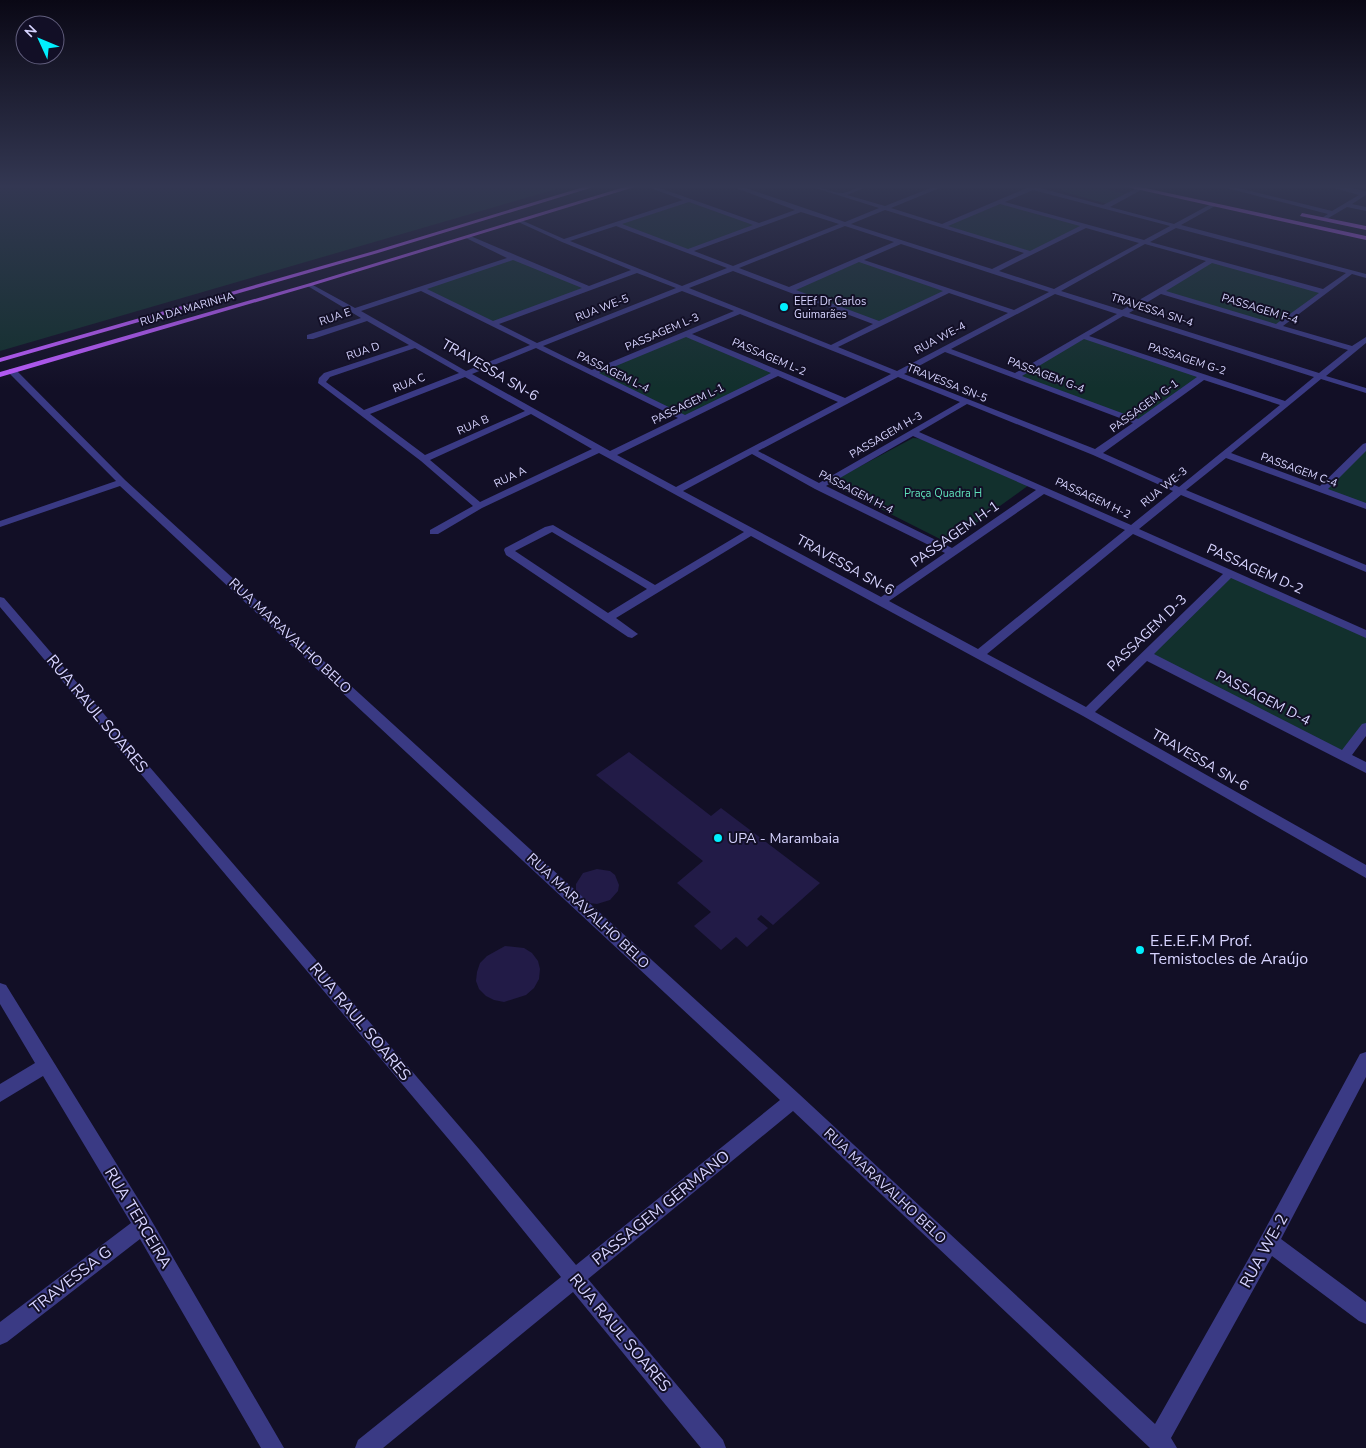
<svg xmlns="http://www.w3.org/2000/svg" width="1366" height="1448" font-family="'Nunito Sans',sans-serif">
<rect width="100%" height="100%" fill="#120f26"/>
<!-- green -->
<path fill="#12302d" d="M 0,185 L 570,185 L 0,351 Z
M 1059,185 L 1089,185 L 1126,194 L 1108,204 L 1064,192 Z
M 687,201 L 759,225 L 688,251 L 616,224 Z
M 1000,202 L 1085,226 L 1030,253 L 943,226 Z
M 513,258 L 588,288 L 495,323 L 422,289 Z
M 858,260 L 950,290 L 880,324 L 789,290 Z
M 1211,261 L 1324,292 L 1278,326 L 1160,291 Z
M 686,334 L 777,373 L 684,418 L 591,373 Z
M 1081,336 L 1204,376 L 1139,422 L 1016,376 Z
M 913,438 L 925,439 L 1029,485 L 950,542 L 944,541 L 829,483 Z
M 1366,446 L 1366,506 L 1321,490 Z
M 1229,574 L 1366,634 L 1366,727 L 1344,757 L 1146,655 Z"/>
<!-- building -->
<path fill="#221b47" d="M 629,752 L 711,816 L 721,808 L 820,883 L 773,925 L 761,915 L 757,919 L 768,928 L 747,947 L 736,937 L 721,950 L 694,926 L 711,912 L 677,883 L 703,861 L 596,775 Z
M 597,869 L 610,871 L 615,875 L 619,885 L 618,891 L 610,900 L 597,904 L 589,903 L 578,896 L 576,890 L 576,884 L 583,873 Z
M 505,946 L 524,948 L 532,953 L 538,961 L 540,969 L 539,979 L 534,988 L 526,995 L 504,1002 L 494,1000 L 486,996 L 479,989 L 476,981 L 477,972 L 480,963 L 487,956 Z"/>
<g fill="none" stroke-linecap="round" stroke-linejoin="round">
<!-- minor -->
<path fill="#3a3a84" fill-rule="evenodd" d="M 642,185 L 651,185 L 759,223 L 795,210 L 728,185 L 737,185 L 845,222 L 879,208 L 806,185 C 818,185 833,194 843,193 C 853,191 860,185 871,185 L 847,195 L 885,206 L 938,185 L 947,185 L 891,208 L 942,224 L 1027,188 L 1018,185 L 1029,185 L 1103,205 L 1139,187 L 1141,190 L 1110,207 L 1174,224 L 1211,204 L 1215,204 L 1215,206 L 1181,225 L 1366,274 L 1366,278 L 1352,274 L 1283,326 L 1352,346 L 1366,337 L 1366,343 L 1326,376 L 1366,388 L 1366,393 L 1321,379 L 1231,453 L 1320,486 L 1363,444 L 1366,443 L 1366,451 L 1328,489 L 1366,503 L 1366,509 L 1226,458 L 1186,490 L 1366,565 L 1366,572 L 1181,495 L 1139,529 L 1366,630 L 1366,638 L 1231,578 L 1154,654 L 1342,750 L 1362,724 L 1366,723 L 1366,736 L 1352,755 L 1366,762 L 1366,773 L 1147,661 L 1095,712 L 1366,865 L 1366,878 L 1083,716 L 751,536 L 616,618 L 638,634 L 632,638 L 628,637 L 506,555 L 504,550 L 505,548 L 545,527 L 553,525 L 655,585 L 744,532 L 599,453 L 482,508 L 438,534 L 430,534 L 430,530 L 473,506 L 421,461 L 318,383 L 319,378 L 324,373 L 409,345 L 367,321 L 313,339 L 307,339 L 307,335 L 361,318 L 306,285 L 311,284 L 355,308 L 507,258 L 466,238 L 465,237 L 468,235 L 589,286 L 631,270 L 562,242 L 516,221 L 521,220 L 564,239 L 683,200 ZM 1033,190 L 1170,226 L 1144,240 L 1005,202 ZM 689,202 L 753,225 L 688,249 L 622,224 ZM 1000,204 L 1080,226 L 1030,251 L 948,226 ZM 885,210 L 1024,253 L 992,269 L 851,224 ZM 801,212 L 839,224 L 733,266 L 694,251 ZM 616,226 L 727,268 L 682,286 L 570,241 ZM 845,226 L 894,242 L 789,287 L 739,268 ZM 1086,228 L 1139,243 L 1054,289 L 999,271 ZM 1176,228 L 1346,273 L 1323,289 L 1150,242 ZM 901,244 L 1049,292 L 1014,310 L 864,260 ZM 1145,244 L 1206,261 L 1122,310 L 1061,291 ZM 513,260 L 582,288 L 493,321 L 427,289 ZM 859,262 L 943,291 L 879,321 L 796,290 ZM 1212,263 L 1319,293 L 1276,324 L 1166,291 ZM 733,271 L 873,324 L 831,345 L 689,288 ZM 637,273 L 676,288 L 537,343 L 499,324 ZM 421,291 L 530,345 L 466,371 L 361,311 ZM 682,291 L 734,311 L 592,370 L 543,346 ZM 949,293 L 1008,313 L 897,371 L 838,347 ZM 1055,294 L 1117,314 L 1015,373 L 951,349 ZM 1161,294 L 1348,350 L 1319,373 L 1129,313 ZM 740,314 L 891,374 L 845,398 L 692,334 ZM 1123,316 L 1314,377 L 1285,401 L 1089,336 ZM 686,337 L 771,373 L 685,415 L 599,373 ZM 1084,339 L 1197,377 L 1138,419 L 1022,376 ZM 415,348 L 459,373 L 364,410 L 326,382 L 330,377 ZM 536,348 L 678,418 L 610,451 L 472,374 ZM 945,352 L 1133,423 L 1095,449 L 904,374 ZM 778,376 L 838,402 L 676,487 L 617,455 ZM 465,377 L 525,411 L 425,455 L 370,414 ZM 898,377 L 960,402 L 819,483 L 758,451 ZM 1204,380 L 1280,405 L 1179,487 L 1103,453 ZM 967,404 L 1093,455 L 1173,491 L 1131,525 L 919,432 ZM 531,414 L 592,449 L 480,502 L 430,460 ZM 913,436 L 1036,490 L 952,548 L 826,486 ZM 752,454 L 815,489 L 945,553 L 881,597 L 683,491 ZM 1044,494 L 1125,530 L 978,649 L 889,601 ZM 552,532 L 647,589 L 608,613 L 515,551 ZM 1133,534 L 1223,574 L 1086,707 L 987,654 Z
M 1215,185 L 1226,185 L 1332,211 L 1359,195 L 1324,185 L 1336,185 L 1366,191 L 1366,195 L 1352,204 L 1366,207 L 1366,211 L 1347,207 L 1325,220 L 1322,218 L 1328,214 Z
M 9,369 L 15,369 L 125,480 L 799,1094 L 1155,1424 L 1262,1235 L 1360,1054 L 1366,1052 L 1366,1077 L 1281,1239 L 1366,1302 L 1366,1324 L 1359,1321 L 1272,1256 L 1171,1438 L 1177,1448 L 1150,1448 L 793,1111 L 588,1279 L 723,1440 L 726,1448 L 701,1448 L 573,1292 L 383,1448 L 355,1448 L 358,1440 L 561,1277 L 467,1161 L 0,607 L 0,597 L 4,598 L 479,1149 L 576,1265 L 780,1100 L 120,486 L 0,527 L 0,521 L 116,481 L 9,373 Z
M 0,983 L 6,985 L 150,1218 L 284,1448 L 261,1448 L 140,1239 L 7,1342 L 0,1345 L 0,1322 L 131,1223 L 43,1076 L 0,1102 L 0,1084 L 35,1063 L 0,1004 Z"/>
<!-- major -->
<path fill="#bb5bfe" fill-rule="evenodd" d="M 590,185 L 600,185 L 378,253 L 0,362 L 0,358 L 374,251 Z
M 631,185 L 641,185 L 311,286 L 0,377 L 0,372 L 307,284 Z
M 1118,185 L 1131,185 L 1366,236 L 1366,240 Z
M 1302,213 L 1366,226 L 1366,230 L 1300,216 Z"/>
</g>
<!-- sky -->
<linearGradient id="sky" x2="0" y2="1"><stop stop-color="#0a0815"/><stop offset="0.48" stop-color="#333752"/><stop offset="1" stop-color="#333752" stop-opacity="0"/></linearGradient>
<rect width="1366" height="388" fill="url(#sky)"/>
<!-- markers -->
<g fill="#01effe" stroke="#120f26" stroke-width="2">
<circle cx="784" cy="307" r="5"/>
<circle cx="718" cy="838" r="5"/>
<circle cx="1140" cy="950" r="5"/>
</g>
<g text-anchor="middle" dominant-baseline="central" stroke-width="4" stroke-linejoin="round" paint-order="stroke">
<!-- far-poi labels -->
<g font-size="11" fill="#d7d4ff" stroke="#120f26" text-anchor="start">
<text x="794" y="301">EEEf Dr Carlos<tspan x="794" dy="13">Guimarães</tspan></text>
</g>
<!-- far-street labels -->
<g font-size="11" fill="#d7d4ff" stroke="#120f26">
<text transform="translate(602 308) rotate(-21)">RUA WE-5</text>
<text transform="translate(187 309) rotate(-16)">RUA DA MARINHA</text>
<text transform="translate(1260 309) rotate(17)">PASSAGEM F-4</text>
<text transform="translate(1152 310) rotate(18)">TRAVESSA SN-4</text>
<text transform="translate(335 317) rotate(-19)">RUA E</text>
<text transform="translate(662 332) rotate(-23)">PASSAGEM L-3</text>
<text transform="translate(940 338) rotate(-28)">RUA WE-4</text>
<text transform="translate(363 351) rotate(-19)">RUA D</text>
<text transform="translate(769 357) rotate(23)">PASSAGEM L-2</text>
<text transform="translate(1187 359) rotate(18)">PASSAGEM G-2</text>
<text transform="translate(613 372) rotate(26)">PASSAGEM L-4</text>
<text transform="translate(1046 375) rotate(21)">PASSAGEM G-4</text>
<text transform="translate(409 383) rotate(-22)">RUA C</text>
<text transform="translate(947 383) rotate(22)">TRAVESSA SN-5</text>
<text transform="translate(688 404) rotate(-26)">PASSAGEM L-1</text>
<text transform="translate(1144 406) rotate(-36)">PASSAGEM G-1</text>
<text transform="translate(473 425) rotate(-24)">RUA B</text>
<text transform="translate(886 435) rotate(-30)">PASSAGEM H-3</text>
<text transform="translate(1299 470) rotate(20)">PASSAGEM C-4</text>
<text transform="translate(510 477) rotate(-26)">RUA A</text>
<text transform="translate(1164 487) rotate(-39)">RUA WE-3</text>
<text transform="translate(856 492) rotate(27)">PASSAGEM H-4</text>
<text transform="translate(1093 498) rotate(25)">PASSAGEM H-2</text>
</g>
<!-- far-park labels -->
<g font-size="11" fill="#5fe0ba" stroke="#120f26">
<text x="943" y="493">Praça Quadra H</text>
</g>
<!-- street labels -->
<g font-size="14" fill="#d7d4ff" stroke="#120f26">
<text transform="translate(490 370) rotate(30)">TRAVESSA SN-6</text>
<text transform="translate(955 534) rotate(-35)">PASSAGEM H-1</text>
<text transform="translate(845 565) rotate(29)">TRAVESSA SN-6</text>
<text transform="translate(1255 569) rotate(24)">PASSAGEM D-2</text>
<text transform="translate(1147 633) rotate(-44)">PASSAGEM D-3</text>
<text transform="translate(290 636) rotate(43)">RUA MARAVALHO BELO</text>
<text transform="translate(1263 698) rotate(27)">PASSAGEM D-4</text>
<text transform="translate(1200 760) rotate(30)">TRAVESSA SN-6</text>
<text transform="translate(588 911) rotate(43)">RUA MARAVALHO BELO</text>
<text transform="translate(885 1186) rotate(43)">RUA MARAVALHO BELO</text>
</g>
<!-- poi labels -->
<g font-size="14" fill="#d7d4ff" stroke="#120f26" text-anchor="start">
<text x="728" y="838">UPA - Marambaia</text>
</g>
<!-- near-street labels -->
<g font-size="16" fill="#d7d4ff" stroke="#120f26">
<text transform="translate(97 714) rotate(50)">RUA RAUL SOARES</text>
<text transform="translate(360 1022) rotate(50)">RUA RAUL SOARES</text>
<text transform="translate(661 1208) rotate(-39)">PASSAGEM GERMANO</text>
<text transform="translate(138 1218) rotate(59)">RUA TERCEIRA</text>
<text transform="translate(1264 1251) rotate(-61)">RUA WE-2</text>
<text transform="translate(71 1280) rotate(-38)">TRAVESSA G</text>
<text transform="translate(620 1333) rotate(50)">RUA RAUL SOARES</text>
</g>
<!-- near-poi labels -->
<g font-size="16" fill="#d7d4ff" stroke="#120f26" text-anchor="start">
<text x="1150" y="941">E.E.E.F.M Prof.<tspan x="1150" dy="18">Temistocles de Araújo</tspan></text>
</g>
</g>
<!-- north arrow -->
<g transform="translate(40 40) rotate(314)"><circle r="24" fill="#120f26" stroke="#615e7d"/>
<path d="M0-4L9 19L0 12L-9 19Z" fill="#01effe"/>
<text y="-8" font-size="14" font-weight="bold" text-anchor="middle" fill="#d7d4ff">N</text>
</g>
</svg>
